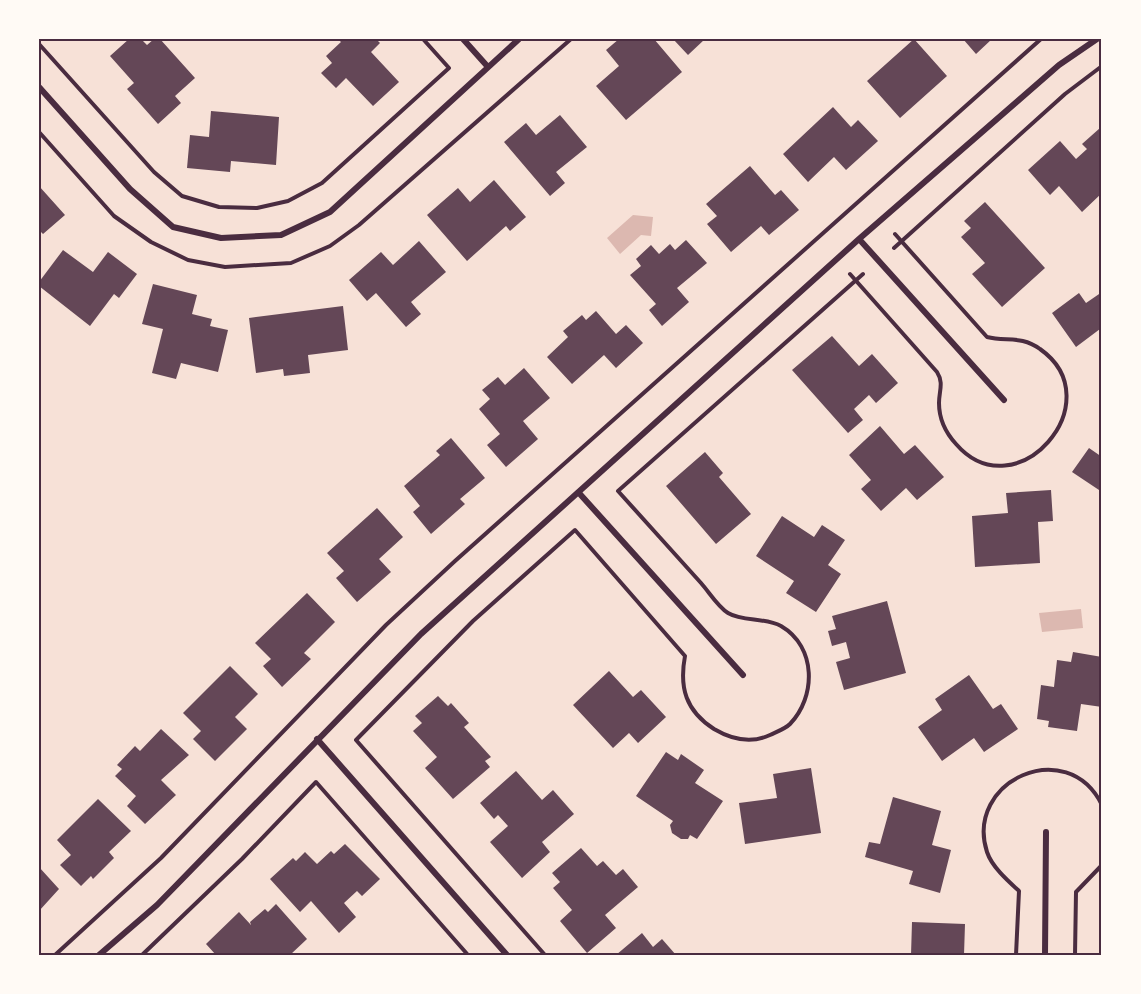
<svg xmlns="http://www.w3.org/2000/svg" width="1141" height="994" font-family="'Roboto Condensed',sans-serif">
<rect width="100%" height="100%" fill="#f7e1d7"/>
<!-- water -->
<path fill="#dcb8b0" d="M 633,215 L 653,217 L 651,236 L 641,235 L 620,254 L 607,238 Z
M 1081,609 L 1083,628 L 1042,632 L 1039,613 Z"/>
<!-- building -->
<path fill="#644757" d="M 129,39 L 141,39 L 147,45 L 154,39 L 160,39 L 195,78 L 175,96 L 181,103 L 158,124 L 127,89 L 134,83 L 110,56 Z
M 338,39 L 376,39 L 380,43 L 371,52 L 399,82 L 373,106 L 346,78 L 336,88 L 321,73 L 332,63 L 326,56 L 341,42 Z
M 619,39 L 654,39 L 682,72 L 626,120 L 596,86 L 619,66 L 606,50 Z
M 673,39 L 705,39 L 688,55 Z
M 914,39 L 947,76 L 900,118 L 867,81 Z
M 963,39 L 992,39 L 976,54 Z
M 833,107 L 851,127 L 858,120 L 878,141 L 846,170 L 834,157 L 808,182 L 783,154 Z
M 211,111 L 279,117 L 276,165 L 231,161 L 230,172 L 187,168 L 190,135 L 209,137 Z
M 560,115 L 587,147 L 556,172 L 565,183 L 550,196 L 504,142 L 526,123 L 536,135 Z
M 1100,128 L 1102,131 L 1102,193 L 1082,212 L 1059,186 L 1050,195 L 1028,170 L 1060,141 L 1076,159 L 1087,149 L 1082,144 Z
M 750,166 L 775,195 L 781,190 L 799,210 L 769,235 L 761,226 L 731,252 L 707,224 L 717,216 L 706,204 Z
M 494,180 L 526,217 L 510,231 L 506,226 L 467,261 L 427,215 L 458,188 L 470,202 Z
M 39,186 L 65,215 L 43,234 L 39,230 Z
M 985,202 L 1045,268 L 1002,307 L 972,274 L 985,263 L 961,237 L 971,228 L 964,221 Z
M 686,240 L 707,263 L 677,288 L 689,302 L 662,326 L 649,310 L 656,304 L 630,275 L 641,266 L 636,259 L 651,245 L 659,254 L 670,244 L 675,250 Z
M 419,241 L 446,272 L 411,302 L 421,314 L 406,327 L 376,293 L 367,301 L 349,280 L 381,252 L 393,265 Z
M 63,250 L 93,272 L 108,252 L 137,274 L 119,298 L 114,294 L 90,326 L 39,286 L 39,282 Z
M 153,284 L 197,295 L 192,314 L 212,319 L 210,326 L 228,330 L 218,372 L 181,363 L 176,379 L 152,373 L 163,329 L 142,324 Z
M 1102,292 L 1102,332 L 1100,329 L 1076,347 L 1052,313 L 1079,293 L 1086,303 Z
M 343,306 L 348,350 L 308,355 L 310,373 L 284,376 L 283,369 L 256,373 L 249,318 Z
M 596,311 L 616,334 L 626,325 L 643,343 L 616,368 L 604,355 L 572,384 L 547,357 L 568,337 L 563,331 L 582,315 L 586,320 Z
M 832,336 L 859,366 L 872,354 L 898,383 L 876,403 L 869,395 L 854,409 L 863,420 L 848,433 L 792,370 Z
M 524,368 L 550,398 L 523,421 L 538,439 L 506,467 L 487,445 L 500,434 L 479,409 L 490,399 L 482,390 L 498,377 L 505,385 Z
M 880,426 L 904,454 L 915,445 L 944,477 L 917,500 L 906,488 L 881,511 L 861,489 L 871,480 L 849,455 Z
M 451,438 L 485,478 L 460,499 L 465,504 L 431,534 L 413,512 L 420,506 L 404,486 L 440,455 L 436,451 Z
M 1089,448 L 1102,457 L 1102,492 L 1072,472 Z
M 705,452 L 723,473 L 719,477 L 751,514 L 716,544 L 666,486 Z
M 1051,490 L 1053,521 L 1038,522 L 1040,563 L 975,567 L 972,516 L 1008,513 L 1006,493 Z
M 377,508 L 403,537 L 379,559 L 391,572 L 357,602 L 336,578 L 344,571 L 327,553 Z
M 782,516 L 814,537 L 822,525 L 845,540 L 828,565 L 841,574 L 816,612 L 786,593 L 794,581 L 756,556 Z
M 307,593 L 335,622 L 304,653 L 311,659 L 282,687 L 263,666 L 271,659 L 255,643 Z
M 887,601 L 906,673 L 844,690 L 836,662 L 850,658 L 846,642 L 832,646 L 828,631 L 836,629 L 832,616 Z
M 1073,652 L 1102,657 L 1102,707 L 1081,704 L 1077,731 L 1048,727 L 1049,721 L 1037,719 L 1041,685 L 1054,687 L 1057,660 L 1071,662 Z
M 230,666 L 258,694 L 235,717 L 247,729 L 215,761 L 193,739 L 201,731 L 183,713 Z
M 609,671 L 633,697 L 641,690 L 666,717 L 638,743 L 629,733 L 613,748 L 573,705 Z
M 969,675 L 993,709 L 1001,704 L 1018,729 L 984,752 L 974,738 L 942,761 L 918,727 L 942,710 L 935,699 Z
M 438,696 L 448,706 L 451,703 L 469,723 L 464,727 L 491,757 L 485,761 L 490,767 L 453,799 L 425,768 L 437,757 L 413,731 L 422,723 L 415,716 Z
M 161,729 L 189,755 L 161,780 L 176,795 L 145,824 L 127,806 L 136,796 L 115,776 L 122,769 L 117,765 L 135,746 L 140,751 Z
M 666,752 L 678,760 L 681,754 L 704,770 L 695,783 L 723,801 L 697,839 L 690,835 L 688,839 L 681,839 L 672,833 L 670,825 L 673,821 L 636,796 Z
M 811,768 L 821,833 L 745,844 L 739,803 L 777,798 L 773,774 Z
M 516,771 L 542,800 L 553,790 L 574,814 L 542,842 L 550,852 L 522,878 L 490,842 L 508,826 L 498,815 L 494,819 L 480,803 Z
M 893,797 L 941,811 L 932,845 L 951,850 L 940,893 L 909,884 L 913,871 L 865,857 L 869,842 L 880,844 Z
M 98,799 L 131,831 L 109,852 L 114,858 L 93,879 L 91,876 L 81,886 L 60,865 L 71,855 L 57,840 Z
M 345,844 L 380,879 L 362,896 L 357,891 L 344,903 L 356,917 L 339,933 L 311,901 L 300,912 L 270,879 L 293,858 L 296,861 L 305,852 L 317,864 L 331,851 L 334,854 Z
M 581,848 L 597,866 L 603,861 L 616,875 L 623,869 L 638,887 L 605,915 L 616,928 L 587,953 L 560,921 L 572,910 L 553,888 L 560,882 L 552,873 Z
M 39,867 L 59,889 L 39,911 Z
M 276,904 L 307,939 L 290,955 L 216,955 L 206,944 L 239,912 L 251,925 L 250,922 L 265,909 L 268,912 Z
M 912,922 L 965,924 L 964,955 L 911,955 Z
M 642,933 L 653,947 L 662,939 L 676,955 L 616,955 Z"/>
<g fill="none" stroke-linecap="round" stroke-linejoin="round">
<!-- path -->
<path stroke="#4a2c40" stroke-width="4" d="M 39,44 L 154,172 L 182,196 L 219,207 L 257,208 L 288,201 L 322,183 L 449,68 L 423,39
M 39,132 L 114,216 L 151,242 L 188,260 L 225,267 L 291,263 L 330,246 L 359,225 L 571,39
M 894,248 L 1065,94 L 1102,66
M 850,274 L 937,372 C 944,383 939,391 939,403 C 939,419 945,432 956,444 C 1016,513 1114,401 1040,349 C 1021,335 1006,342 987,337 L 895,234
M 55,955 L 161,858 L 386,625 L 455,561 L 1041,39
M 142,955 L 242,859 L 316,782 L 468,955
M 545,955 L 356,740 L 473,621 L 575,530 L 685,656 C 679,688 686,711 714,729 C 731,739 751,744 770,735 C 776,732 785,729 790,724 C 816,697 817,647 781,626 C 764,617 743,622 728,613 C 718,607 709,592 701,583 C 673,552 646,522 618,491 L 863,274
M 1016,955 L 1019,891 C 1008,881 992,867 987,852 C 964,781 1067,734 1102,805
M 1075,955 L 1076,892 L 1102,865"/>
<!-- minor -->
<path stroke="#4a2c40" stroke-width="6" d="M 463,39 L 488,67
M 39,87 L 130,189 L 173,227 L 221,238 L 281,235 L 330,212 L 519,39
M 859,239 L 1004,400
M 579,493 L 743,675
M 317,739 L 507,955
M 99,955 L 157,905 L 421,634 L 859,239 L 1059,65 L 1097,39
M 1045,955 L 1046,832"/>
</g>
<!-- border -->
<rect width="1141" height="994" fill="none" stroke="#fffaf5" stroke-width="81"/>
<rect x="40" y="40" width="1060" height="914" fill="none" stroke="#4a2c40" stroke-width="2"/>
</svg>
